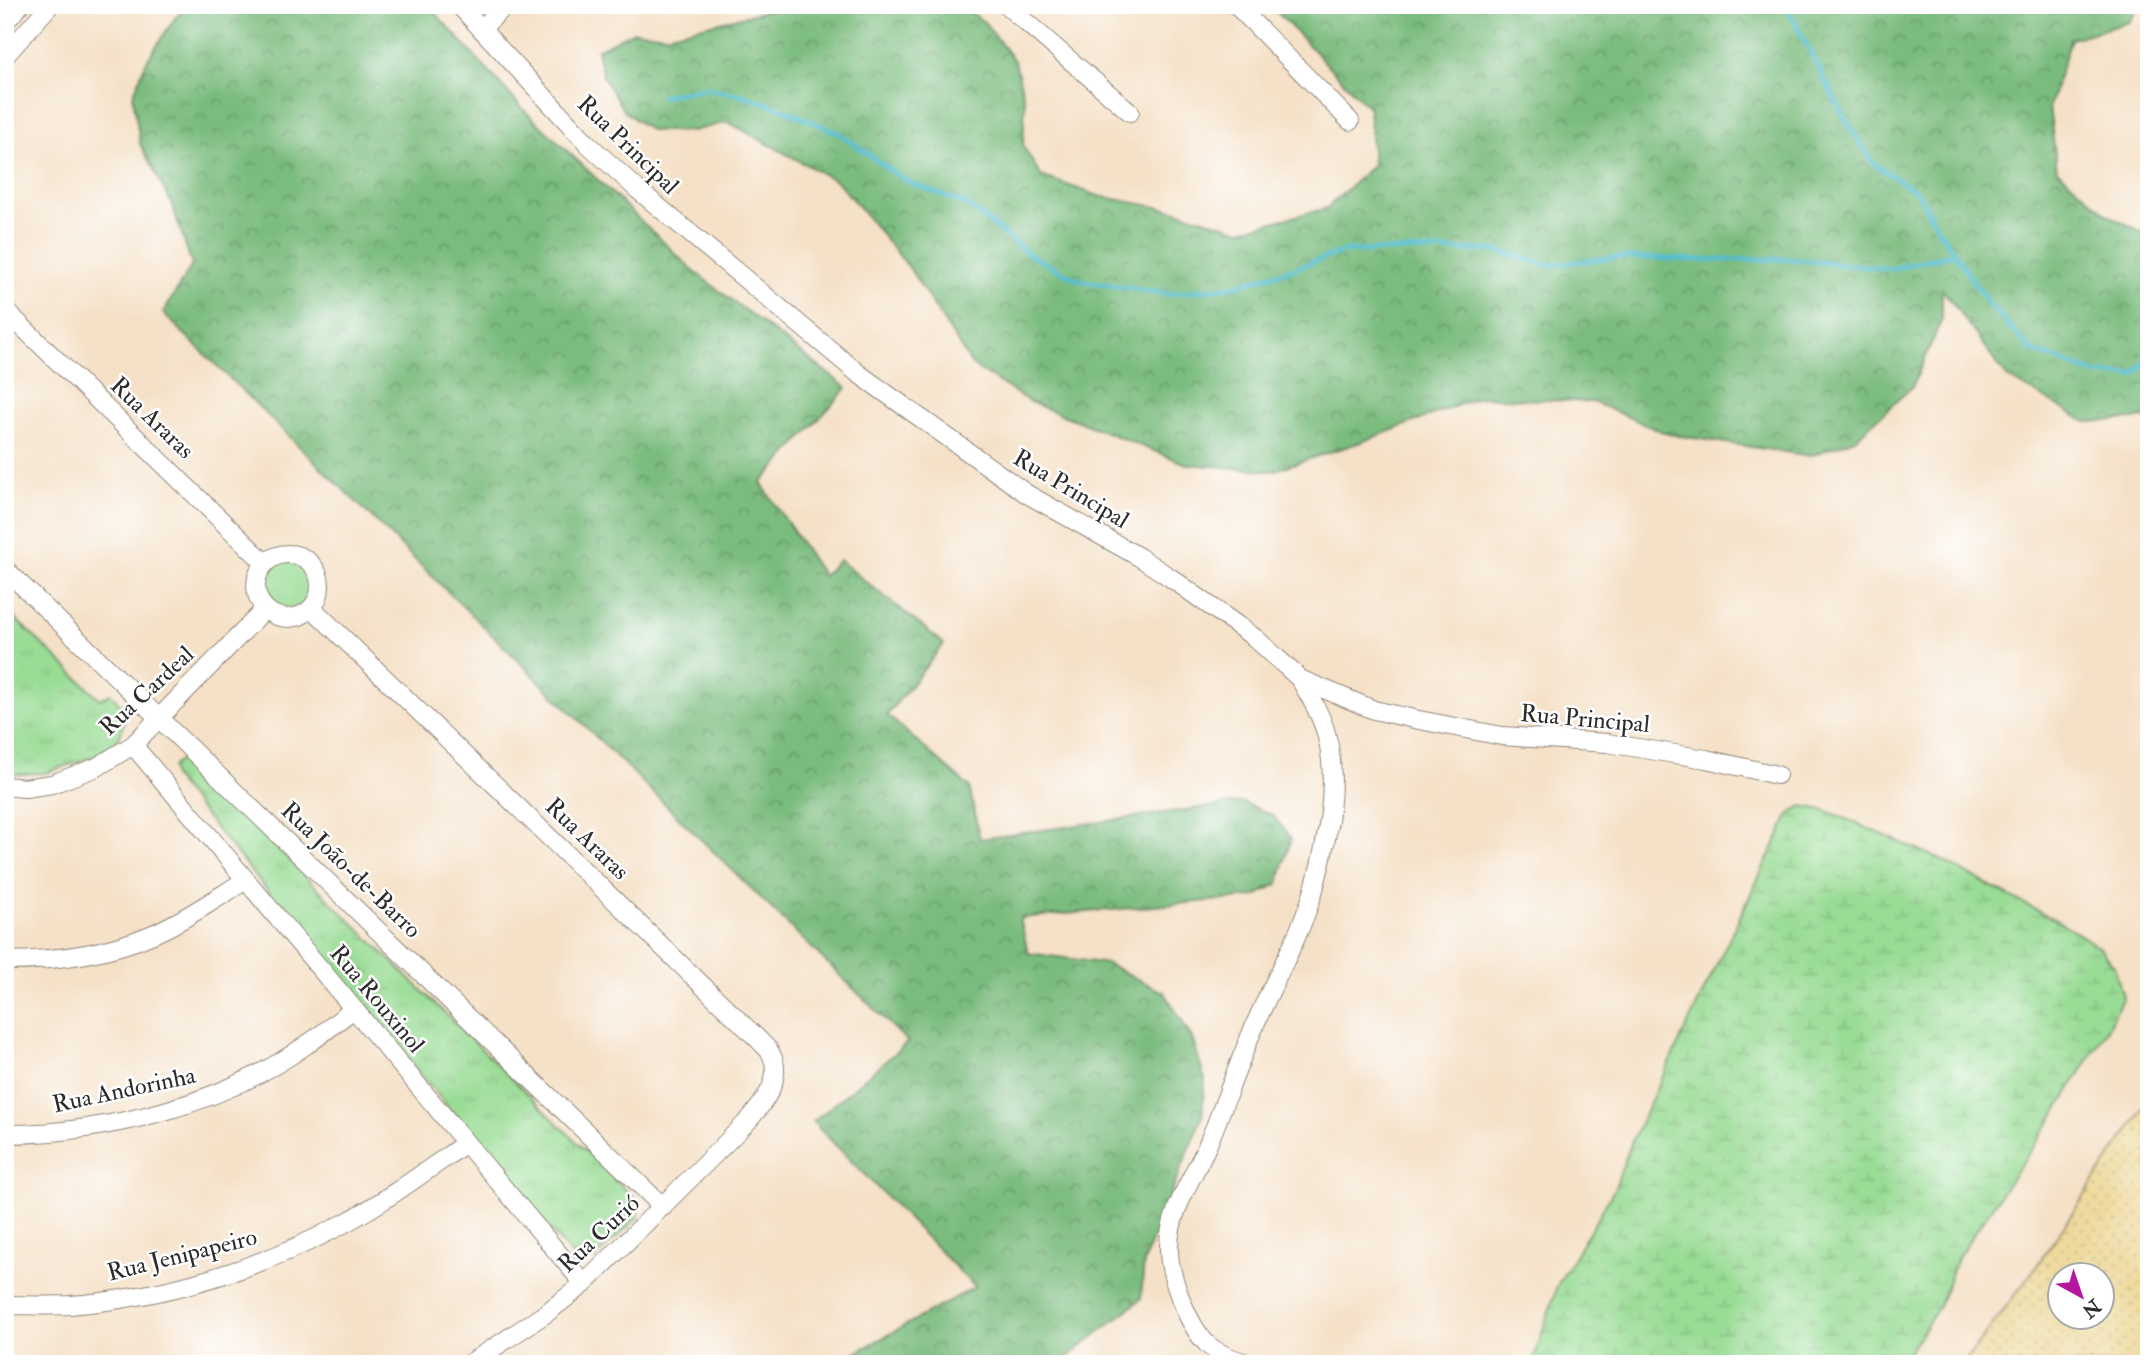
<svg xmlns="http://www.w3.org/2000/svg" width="2154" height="1369" font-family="'IM FELL Double Pica',serif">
<defs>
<pattern id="grass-tufts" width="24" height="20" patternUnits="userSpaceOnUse" patternTransform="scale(1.75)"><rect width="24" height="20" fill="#99dc94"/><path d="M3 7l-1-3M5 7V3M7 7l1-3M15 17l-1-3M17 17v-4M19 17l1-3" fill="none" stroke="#84bd80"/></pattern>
<pattern id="forest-crowns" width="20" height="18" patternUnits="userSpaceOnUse" patternTransform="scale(1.75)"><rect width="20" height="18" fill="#7abc7e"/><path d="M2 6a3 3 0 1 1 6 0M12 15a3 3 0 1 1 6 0" fill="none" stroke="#649967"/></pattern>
<pattern id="wetland-marsh" width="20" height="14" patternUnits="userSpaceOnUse" patternTransform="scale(1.75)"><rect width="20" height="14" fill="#99dc94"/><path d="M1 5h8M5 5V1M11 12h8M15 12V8" fill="none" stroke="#84bd80"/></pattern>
<pattern id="sand-dots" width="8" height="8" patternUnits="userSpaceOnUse" patternTransform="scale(1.75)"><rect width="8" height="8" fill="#eeda9e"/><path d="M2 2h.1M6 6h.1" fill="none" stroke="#cb8" stroke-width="1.8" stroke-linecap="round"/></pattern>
</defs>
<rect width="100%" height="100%" fill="#fff"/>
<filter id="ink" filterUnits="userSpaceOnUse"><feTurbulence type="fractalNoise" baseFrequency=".0143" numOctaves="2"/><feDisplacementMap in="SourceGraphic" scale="14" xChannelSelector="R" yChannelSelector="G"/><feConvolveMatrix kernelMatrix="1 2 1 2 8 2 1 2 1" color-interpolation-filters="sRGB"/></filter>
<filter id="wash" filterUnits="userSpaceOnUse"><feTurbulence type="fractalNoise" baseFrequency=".00686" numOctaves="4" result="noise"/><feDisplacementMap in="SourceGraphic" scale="28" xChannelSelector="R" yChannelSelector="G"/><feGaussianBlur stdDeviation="1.57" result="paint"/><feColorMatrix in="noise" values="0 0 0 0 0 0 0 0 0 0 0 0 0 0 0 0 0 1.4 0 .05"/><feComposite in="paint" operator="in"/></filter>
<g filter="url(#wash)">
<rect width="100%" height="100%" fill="#f5e1c7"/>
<!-- grass -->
<path fill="url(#grass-tufts)" stroke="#628460" stroke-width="2" d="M 5,609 L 100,699 L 111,694 L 124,709 L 124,722 L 121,734 L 114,745 L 104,753 L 45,773 L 5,775 Z
M 179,760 L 188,762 L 638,1202 L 639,1216 L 595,1258 L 583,1260 L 572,1256 L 173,777 L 172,767 Z"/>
<!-- forest -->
<path fill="url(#forest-crowns)" stroke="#527454" stroke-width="2" d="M 189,5 L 428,5 L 523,109 L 695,272 L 847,388 L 761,483 L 823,576 L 839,560 L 944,644 L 887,715 L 969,787 L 980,839 L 1242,802 L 1273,815 L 1291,839 L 1278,884 L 1253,897 L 1020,918 L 1028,953 L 1108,964 L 1165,993 L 1192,1038 L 1205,1079 L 1202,1117 L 1144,1261 L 1141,1299 L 1059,1364 L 827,1364 L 850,1356 L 975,1287 L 813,1122 L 908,1042 L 163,313 L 192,265 L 172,204 L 140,144 L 133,96 L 146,62 L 175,18 Z
M 790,5 L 961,5 L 985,23 L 1015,62 L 1025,102 L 1023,146 L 1041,176 L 1099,196 L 1173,210 L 1241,230 L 1327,208 L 1373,165 L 1369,108 L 1270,5 L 2139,5 L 2129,22 L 2071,39 L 2049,107 L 2057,170 L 2108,215 L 2149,235 L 2149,418 L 2086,422 L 2007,377 L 1942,289 L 1942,319 L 1912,387 L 1855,439 L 1810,456 L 1668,434 L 1593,402 L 1479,397 L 1361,442 L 1272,471 L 1187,464 L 1030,402 L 972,365 L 908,266 L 838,182 L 728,122 L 692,131 L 651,131 L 624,111 L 603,77 L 597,50 L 634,31 L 666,35 Z"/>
<!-- wetland -->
<path fill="url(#wetland-marsh)" stroke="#628460" stroke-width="2" d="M 1801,806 L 1825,810 L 1939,859 L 2067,926 L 2100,948 L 2114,966 L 2123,997 L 2107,1029 L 2050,1122 L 1958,1257 L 1938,1308 L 1901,1364 L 1532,1364 L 1558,1284 L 1614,1190 L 1633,1138 L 1789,815 Z"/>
<!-- sand -->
<path fill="url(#sand-dots)" stroke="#8c8264" stroke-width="2" fill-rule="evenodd" d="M 2149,1100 L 2149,1364 L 1963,1364 L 2036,1267 ZM 2060,1274 L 2102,1274 L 2102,1316 L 2060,1316 Z"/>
<!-- garden -->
<path fill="#99dc94" stroke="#628460" stroke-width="2" d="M262 586a26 26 0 1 1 52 0a26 26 0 1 1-52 0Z"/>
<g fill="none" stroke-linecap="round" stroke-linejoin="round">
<!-- stream -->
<path stroke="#51bccd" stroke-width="5" d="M 1790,5 L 1791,15 L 1844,117 L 1874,164 L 1917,192 L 1938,229 L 1987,302 L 2031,350 L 2096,374 L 2134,375 L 2149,358
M 662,96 L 707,88 L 746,96 L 785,110 L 840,134 L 904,180 L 969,206 L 1030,255 L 1078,280 L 1168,294 L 1230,287 L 1293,269 L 1344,251 L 1493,250 L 1549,265 L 1620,257 L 1702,260 L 1788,259 L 1892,269 L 1955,253"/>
</g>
</g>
<g filter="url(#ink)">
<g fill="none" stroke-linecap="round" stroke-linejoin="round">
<!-- minor casing -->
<g stroke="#908679" stroke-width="20">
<path id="minor" d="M 459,5 L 588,144 L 637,189 L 859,374 L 1027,494 L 1139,557 L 1171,578 L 1255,638 L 1300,679 L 1374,710 L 1414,719 L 1502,736 L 1607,743 L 1706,759 L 1777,775
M 1006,5 L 1130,112
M 1236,5 L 1350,121
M 5,22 L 20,5
M 482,28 L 506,5
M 5,56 L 50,5
M 5,310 L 265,563
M256 586a32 32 0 1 1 64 0a32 32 0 1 1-64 0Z
M 5,569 L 663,1207
M 312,608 L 760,1041 C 763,1045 769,1049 771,1054 C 784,1078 763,1104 748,1121 L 584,1284 L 545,1314 L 469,1364
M 133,745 L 584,1284
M 5,786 L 25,788 L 52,784 L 97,767 L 133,745 L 265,609
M 5,961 C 55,961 107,954 153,934 C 185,920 215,899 246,880
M 5,1134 C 105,1134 224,1104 306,1045 C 323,1034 338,1021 353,1009
M 5,1305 C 27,1305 48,1306 70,1305 C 163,1298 263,1268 345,1223 C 387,1200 426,1171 466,1143
M 1250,1364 C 1235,1360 1219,1355 1207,1344 C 1188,1325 1168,1274 1169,1247 C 1169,1211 1194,1176 1208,1144 C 1225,1103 1239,1061 1257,1020 C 1275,979 1302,932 1314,889 C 1327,841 1339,785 1327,737 C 1322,716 1310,697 1300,679"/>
</g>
<!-- minor -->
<use href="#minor" stroke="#fff" stroke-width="18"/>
</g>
</g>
<g text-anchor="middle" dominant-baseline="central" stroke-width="5" stroke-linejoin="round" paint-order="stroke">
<!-- street labels -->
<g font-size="24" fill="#2b2b2b" stroke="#fff">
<text transform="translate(628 145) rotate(44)">Rua Principal</text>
<text transform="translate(152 418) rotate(44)">Rua Araras</text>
<text transform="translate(1071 489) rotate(31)">Rua Principal</text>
<text transform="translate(147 691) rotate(-43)">Rua Cardeal</text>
<text transform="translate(1585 719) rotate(5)">Rua Principal</text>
<text transform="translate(587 839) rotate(44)">Rua Araras</text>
<text transform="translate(351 870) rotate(44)">Rua João-de-Barro</text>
<text transform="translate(377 999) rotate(50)">Rua Rouxinol</text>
<text transform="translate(124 1090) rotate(-12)">Rua Andorinha</text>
<text transform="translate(599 1234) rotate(-43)">Rua Curió</text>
<text transform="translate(182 1255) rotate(-14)">Rua Jenipapeiro</text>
</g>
</g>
<!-- margin -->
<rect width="2154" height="1369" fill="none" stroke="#fff" stroke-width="28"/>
<!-- north arrow -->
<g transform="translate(2081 1296) rotate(140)"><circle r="33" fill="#ffffff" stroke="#aaaaaa" stroke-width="2"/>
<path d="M0-5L12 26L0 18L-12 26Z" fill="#b5179e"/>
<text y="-10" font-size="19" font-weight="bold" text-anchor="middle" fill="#2b2b2b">N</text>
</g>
</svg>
